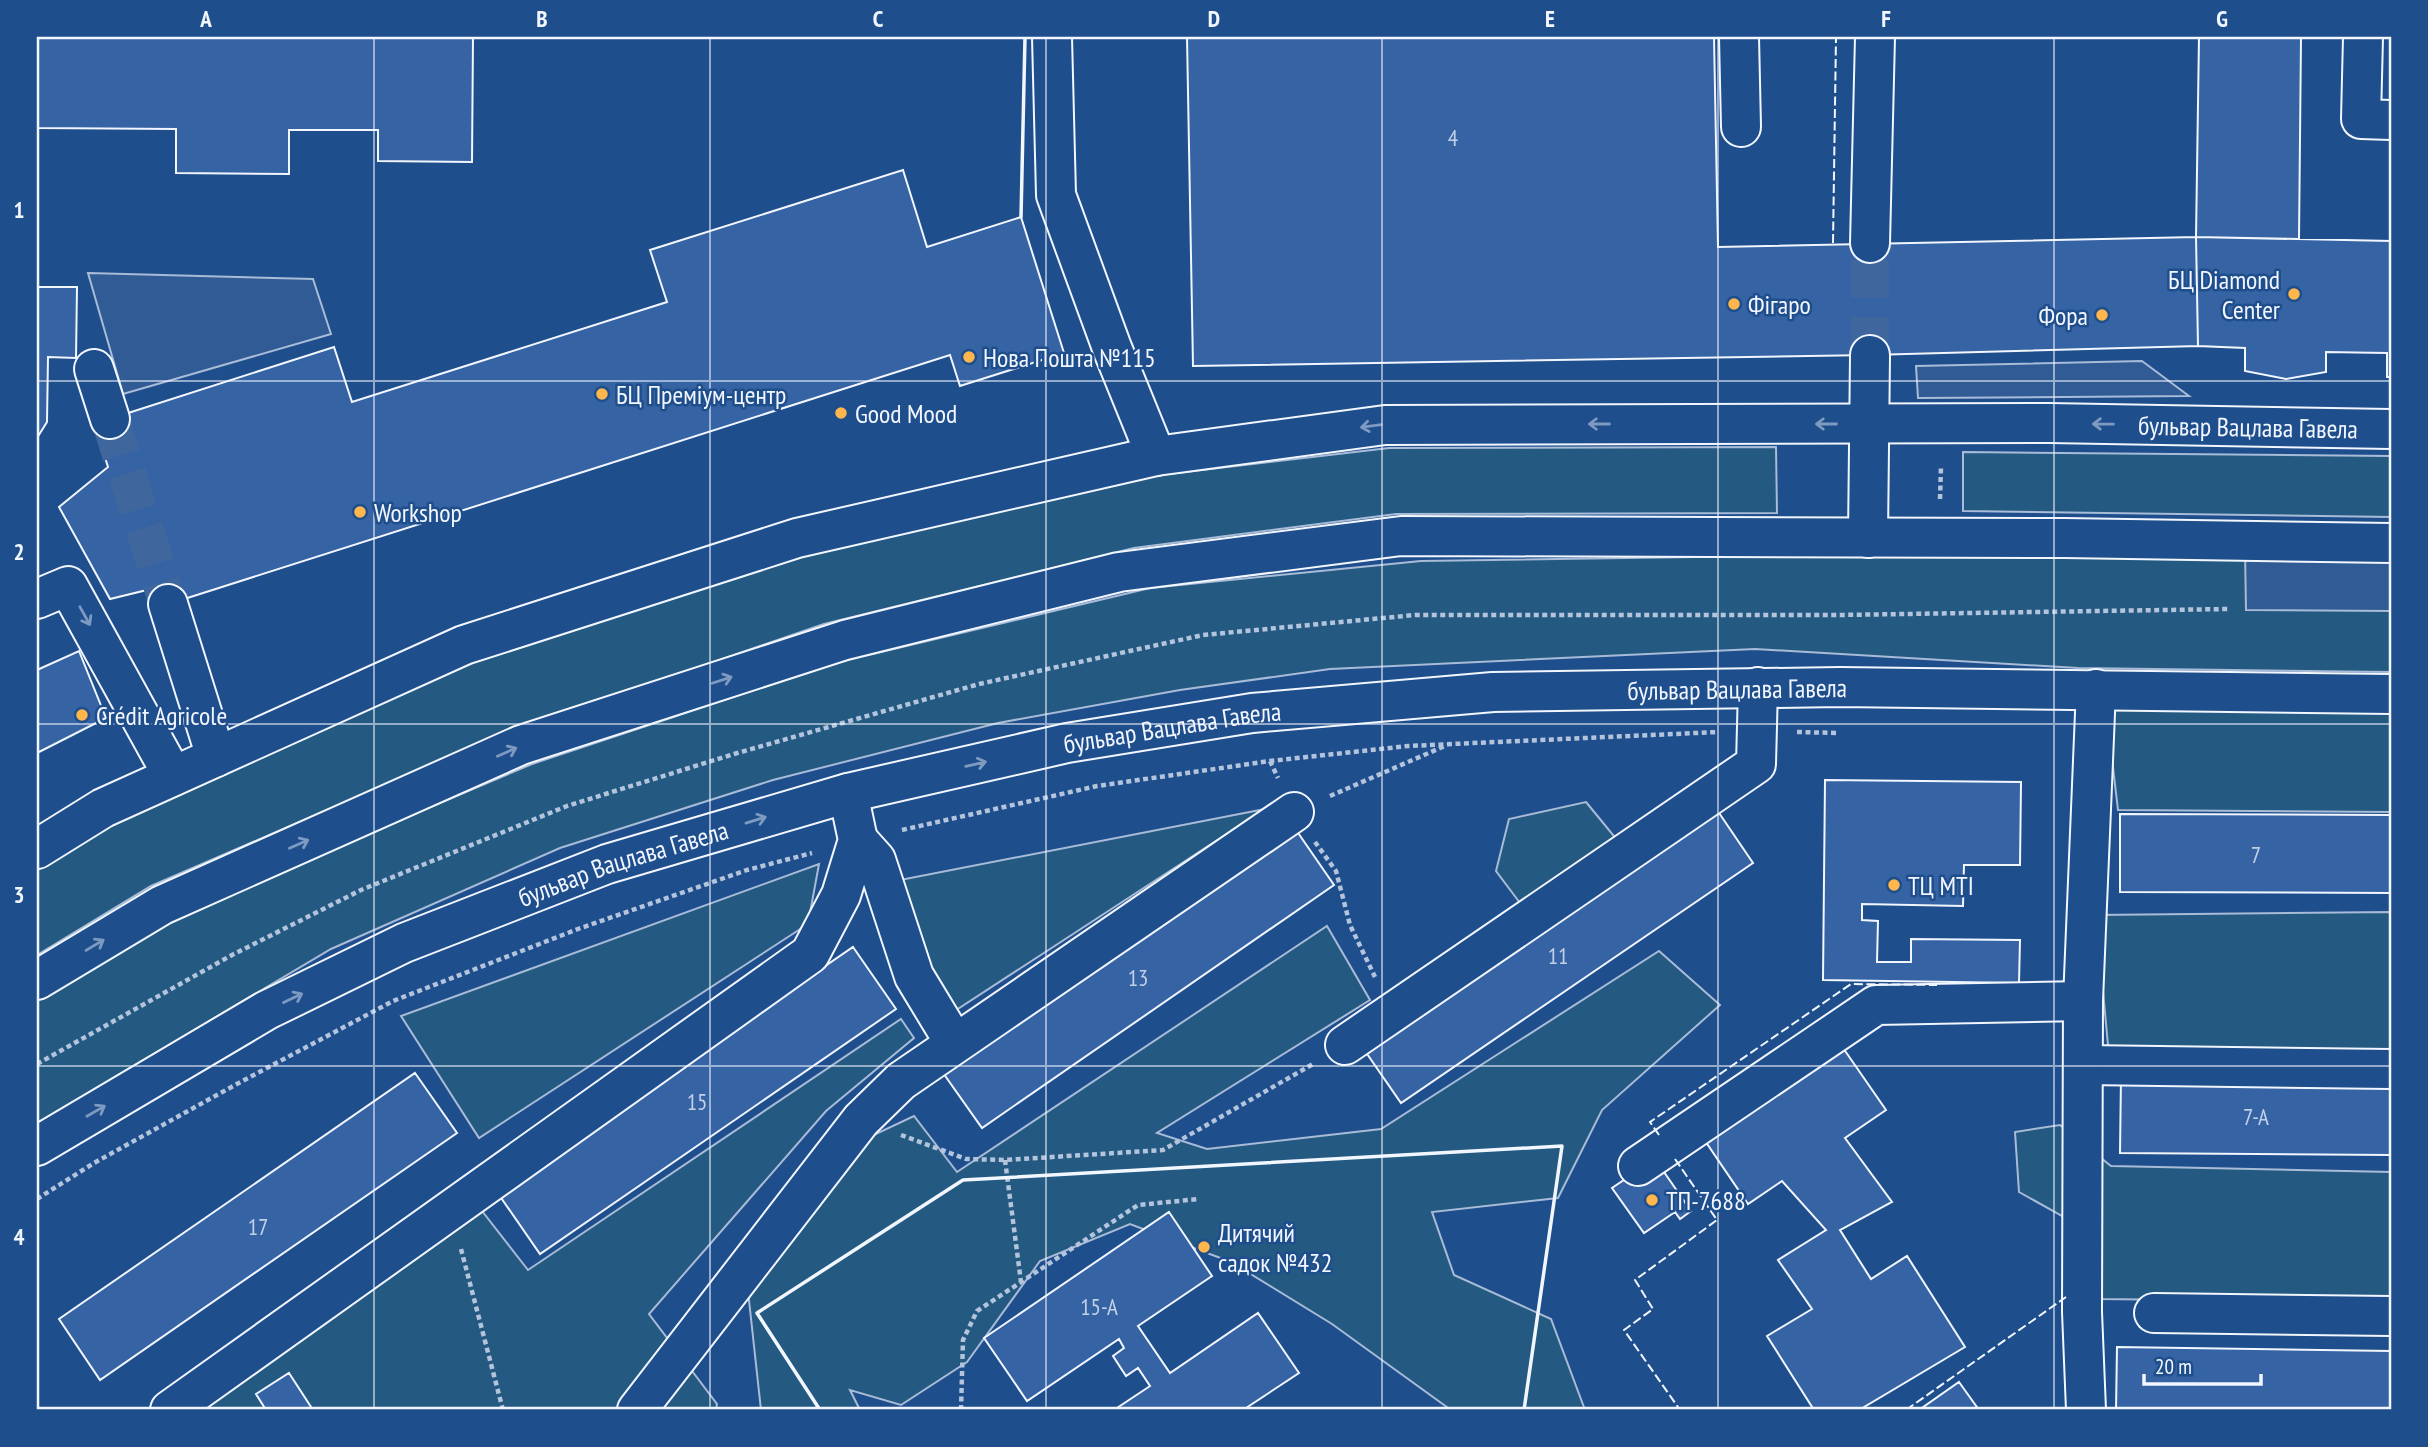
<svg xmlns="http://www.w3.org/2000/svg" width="2428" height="1447" font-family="'PT Sans Narrow',sans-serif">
<rect width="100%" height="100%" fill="#1f4e8c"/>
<!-- green -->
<path fill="#245a82" stroke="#a8bbd7" stroke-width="2" d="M 1776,447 L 1777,513 L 1396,514 L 1134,548 L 824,624 L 496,737 L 151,886 L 37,955 L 37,862 L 107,819 L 468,664 L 801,553 L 1125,479 L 1389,448 Z
M 1963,452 L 2391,456 L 2391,517 L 1963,511 Z
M 2245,549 L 2391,552 L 2391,672 L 2078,668 L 1755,649 L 1330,669 L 1180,690 L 998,723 L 773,780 L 560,848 L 331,949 L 37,1123 L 37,997 L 180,913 L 532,764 L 839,662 L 1150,588 L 1421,561 Z
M 2391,706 L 2391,812 L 2118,810 L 2106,708 Z
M 1586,802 L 1618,841 L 1523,907 L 1496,871 L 1509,819 Z
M 1265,809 L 947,1016 L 895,881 Z
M 819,864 L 808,924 L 479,1138 L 401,1016 Z
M 2391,912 L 2391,1053 L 2109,1056 L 2096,915 Z
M 1327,926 L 1370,1000 L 1157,1133 L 1207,1149 L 1381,1129 L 1659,951 L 1720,1005 L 1602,1110 L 1558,1198 L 1432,1212 L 1454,1275 L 1551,1319 L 1585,1410 L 1451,1410 L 1332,1324 L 1231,1262 L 1130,1224 L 1040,1261 L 967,1362 L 901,1405 L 850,1390 L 860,1410 L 761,1410 L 748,1291 L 848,1147 L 914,1116 L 957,1172 Z
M 901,1019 L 914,1038 L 826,1111 L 649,1314 L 717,1404 L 716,1410 L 199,1410 L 482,1211 L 528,1270 Z
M 2060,1125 L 2111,1166 L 2391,1172 L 2391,1302 L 2097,1299 L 2089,1231 L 2019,1192 L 2015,1132 Z"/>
<!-- parking -->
<path fill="#305b95" stroke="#a8bbd7" stroke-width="2" d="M 88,273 L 313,279 L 331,334 L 123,394 Z
M 2142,361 L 2189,396 L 1918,398 L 1916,366 Z
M 2245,549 L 2391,552 L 2391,611 L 2246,610 Z"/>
<!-- building -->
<path fill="#3563a3" stroke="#f2f6ff" stroke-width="2" d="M 37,37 L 473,37 L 472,162 L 378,161 L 378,130 L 289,130 L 289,174 L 176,173 L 176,129 L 37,128 Z
M 1187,37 L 1714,37 L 1718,247 L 2196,237 L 2198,346 L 1870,355 L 1193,366 Z
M 2199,37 L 2301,37 L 2299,239 L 2196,237 Z
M 903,170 L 927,247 L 1021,217 L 1064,353 L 960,386 L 950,355 L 153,609 L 147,590 L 110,599 L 59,507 L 108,467 L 94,424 L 334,347 L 352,402 L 667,302 L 650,250 Z
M 2196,237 L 2391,241 L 2391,377 L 2387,377 L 2387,353 L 2326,352 L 2326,372 L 2286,379 L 2245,371 L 2245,348 L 2198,346 Z
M 37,287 L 77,287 L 76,358 L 48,357 L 47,422 L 37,438 Z
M 79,651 L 106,718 L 37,753 L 37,670 Z
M 1825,780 L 2021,782 L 2020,865 L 1964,865 L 1963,906 L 1862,904 L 1862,920 L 1878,921 L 1877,962 L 1911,962 L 1911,939 L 2020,940 L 2019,983 L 1823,980 Z
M 1715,807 L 1753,863 L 1401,1103 L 1363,1048 Z
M 2120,814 L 2391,815 L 2391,893 L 2120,892 Z
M 1294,827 L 1334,885 L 982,1128 L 941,1070 Z
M 853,947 L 896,1009 L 540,1254 L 497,1192 Z
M 1832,1032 L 1886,1110 L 1845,1138 L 1892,1202 L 1840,1230 L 1871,1279 L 1907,1256 L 1965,1347 L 1859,1410 L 1814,1410 L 1767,1336 L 1812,1309 L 1778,1260 L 1826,1230 L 1782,1181 L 1748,1204 L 1695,1126 Z
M 415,1073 L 457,1133 L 100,1380 L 59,1319 Z
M 2121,1076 L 2391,1078 L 2391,1155 L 2120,1153 Z
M 1655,1159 L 1691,1211 L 1680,1219 L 1675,1212 L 1644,1233 L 1612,1188 Z
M 1169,1212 L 1212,1276 L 1138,1326 L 1170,1373 L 1258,1313 L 1299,1373 L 1243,1410 L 1114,1410 L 1150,1386 L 1138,1368 L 1126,1376 L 1113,1356 L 1124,1348 L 1119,1339 L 1027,1401 L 984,1338 Z
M 2117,1347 L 2391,1351 L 2391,1410 L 2116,1410 Z
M 289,1373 L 313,1410 L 266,1410 L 256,1394 Z
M 1959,1382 L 1979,1410 L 1919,1410 Z"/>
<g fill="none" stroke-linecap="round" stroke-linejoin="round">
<!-- minor-tunnel -->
<path stroke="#3f679d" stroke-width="38" stroke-dasharray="38 19" stroke-linecap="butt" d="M 1870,355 L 1870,243
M 110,419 L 168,604"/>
<!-- minor casing -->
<g stroke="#f2f6ff" stroke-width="42">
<g id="minor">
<path d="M 1052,37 L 1056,195 L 1112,348 L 1156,456"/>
<path d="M 1739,37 L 1741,127"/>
<path d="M 2363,37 L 2361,119 L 2391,120"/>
<path d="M 1870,243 L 1875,37"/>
<path d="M 94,369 L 110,419"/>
<path d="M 1868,538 L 1870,355"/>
<path d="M 37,599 L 68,586 L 173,776"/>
<path d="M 168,604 L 216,757"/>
<path d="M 858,840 L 876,860 L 914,976 L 954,1042"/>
<path id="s1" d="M 37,849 L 103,808 L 464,645 L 797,538 L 1156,456 L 1385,425 L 2049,423 L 2391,429"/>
<path d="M 37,980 L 162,905 L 521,745 L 845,640 L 1119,572 L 1401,536 L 2064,538 L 2391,543"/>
<path d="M 1345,1045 L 1756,764 L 1758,687"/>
<path d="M 2085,1065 L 2391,1069"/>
<path id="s2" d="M 37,1146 L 267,1010 L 404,943 L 607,864 L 848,793 L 1067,743 L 1252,713 L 1493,692 L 1840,687 L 2391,694"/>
<path d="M 1638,1166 L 1876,1005 L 2083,1001"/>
<path d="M 2154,1313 L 2391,1316"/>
<path d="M 170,1410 L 810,954 L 841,895 L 858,840 L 848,793"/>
<path d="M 637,1410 L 861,1120 L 901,1081 L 1294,812"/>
<path d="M 2086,1410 L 2082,1312 L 2083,1001 L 2096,689"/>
</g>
</g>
<!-- path -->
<path stroke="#b3c4dc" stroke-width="4.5" stroke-dasharray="5 3.5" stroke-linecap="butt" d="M 1940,499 L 1941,467
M 1797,732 L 1838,733
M 1270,761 L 1278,778
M 1330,796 L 1447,745
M 902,830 L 1097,786 L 1270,761 L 1408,746 L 1718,732
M 1315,842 L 1336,871 L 1350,925 L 1375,977
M 37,1064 L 232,955 L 361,890 L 567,806 L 734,754 L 979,684 L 1203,635 L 1415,615 L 1840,615 L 2228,609
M 901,1135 L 966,1159 L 1005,1160 L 1163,1150 L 1313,1064
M 1005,1160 L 1021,1282
M 37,1199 L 94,1163 L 235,1085 L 393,1001 L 578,929 L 747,870 L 812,853
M 461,1249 L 503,1410
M 961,1410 L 963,1340 L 977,1311 L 1138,1205 L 1199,1199"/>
<!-- minor -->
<use href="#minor" stroke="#1f4e8c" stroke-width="38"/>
<!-- fence -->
<path stroke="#f2f6ff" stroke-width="2" stroke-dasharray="9 3.5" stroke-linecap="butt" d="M 1833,243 L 1836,37
M 1659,1135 L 1650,1122 L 1851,984 L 1937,985
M 1675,1159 L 1717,1220 L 1635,1280 L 1653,1309 L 1624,1330 L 1680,1410
M 1906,1410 L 2066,1297"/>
<!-- wall -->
<path stroke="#f2f6ff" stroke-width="3.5" d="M 1021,217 L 1025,37
M 820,1410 L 757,1313 L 963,1180 L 1562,1146 L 1524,1410"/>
</g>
<!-- one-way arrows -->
<defs><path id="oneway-shaft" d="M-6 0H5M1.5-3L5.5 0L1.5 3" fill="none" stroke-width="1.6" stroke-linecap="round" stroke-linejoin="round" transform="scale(1.75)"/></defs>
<g stroke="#7e9ac0">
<use href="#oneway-shaft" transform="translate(1599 424) rotate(180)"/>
<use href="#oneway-shaft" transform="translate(1826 424) rotate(180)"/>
<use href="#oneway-shaft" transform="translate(2103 424) rotate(-179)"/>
<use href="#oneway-shaft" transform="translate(1371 426) rotate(172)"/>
<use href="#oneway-shaft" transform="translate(85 616) rotate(61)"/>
<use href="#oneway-shaft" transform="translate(722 680) rotate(-18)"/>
<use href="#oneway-shaft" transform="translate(507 752) rotate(-24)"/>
<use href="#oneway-shaft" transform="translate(976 764) rotate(-13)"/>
<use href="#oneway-shaft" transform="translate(756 820) rotate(-17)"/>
<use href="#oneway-shaft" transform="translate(299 844) rotate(-24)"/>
<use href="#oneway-shaft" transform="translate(95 945) rotate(-31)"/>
<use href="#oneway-shaft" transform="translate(293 998) rotate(-26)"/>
<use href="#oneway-shaft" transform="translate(96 1111) rotate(-30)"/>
</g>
<!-- grid -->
<path fill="none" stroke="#f2f6ff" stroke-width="2" stroke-opacity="0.55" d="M 374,37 L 374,1410M 710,37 L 710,1410M 1046,37 L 1046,1410M 1382,37 L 1382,1410M 1718,37 L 1718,1410M 2054,37 L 2054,1410M 37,381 L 2391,381M 37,724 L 2391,724M 37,1066 L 2391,1066"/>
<!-- markers -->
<g fill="#ffb74d" stroke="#1f4e8c" stroke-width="2.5">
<circle cx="2294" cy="294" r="7"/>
<circle cx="1734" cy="304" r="7"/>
<circle cx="2102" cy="315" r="7"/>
<circle cx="969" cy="357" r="7"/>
<circle cx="602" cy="394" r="7"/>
<circle cx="841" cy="413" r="7"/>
<circle cx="360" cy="512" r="7"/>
<circle cx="82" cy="715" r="7"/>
<circle cx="1894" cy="885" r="7"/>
<circle cx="1652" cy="1200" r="7"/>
<circle cx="1204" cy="1247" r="7"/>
</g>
<g text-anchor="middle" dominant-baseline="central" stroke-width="5" stroke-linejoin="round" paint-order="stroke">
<!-- number labels -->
<g font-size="23" fill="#c3d1e8">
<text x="1453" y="137">4</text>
<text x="2256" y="854">7</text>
<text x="1558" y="955">11</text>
<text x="1138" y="977">13</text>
<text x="697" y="1101">15</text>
<text x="2256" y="1116">7-А</text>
<text x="258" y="1226">17</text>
<text x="1099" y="1306">15-А</text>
</g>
<!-- poi labels -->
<g font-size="26" fill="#f2f6ff" stroke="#1f4e8c" text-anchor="start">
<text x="2280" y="279" text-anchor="end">БЦ Diamond<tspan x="2280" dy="30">Center</tspan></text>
<text x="1748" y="304">Фігаро</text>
<text x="2088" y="315" text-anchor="end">Фора</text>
<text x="983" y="357">Нова Пошта №115</text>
<text x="616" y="394">БЦ Преміум-центр</text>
<text x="855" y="413">Good Mood</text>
<text x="374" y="512">Workshop</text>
<text x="96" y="715">Crédit Agricole</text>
<text x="1908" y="885">ТЦ MTI</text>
<text x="1666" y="1200">ТП-7688</text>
<text x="1218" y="1232">Дитячий<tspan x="1218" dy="30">садок №432</tspan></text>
</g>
<!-- street labels -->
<g font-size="26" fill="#f2f6ff" stroke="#1f4e8c">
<text stroke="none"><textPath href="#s1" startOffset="2286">бульвар Вацлава Гавела</textPath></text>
<text stroke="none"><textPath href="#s2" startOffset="1787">бульвар Вацлава Гавела</textPath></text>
<text stroke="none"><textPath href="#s2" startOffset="1220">бульвар Вацлава Гавела</textPath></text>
<text stroke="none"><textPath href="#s2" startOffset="653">бульвар Вацлава Гавела</textPath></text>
</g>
</g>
<!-- border -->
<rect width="2428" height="1447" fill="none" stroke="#1f4e8c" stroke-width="77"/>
<!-- scale -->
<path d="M2144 1374v10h117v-10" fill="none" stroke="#f2f6ff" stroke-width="3.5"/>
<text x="2155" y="1374" font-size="21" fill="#f2f6ff" stroke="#1f4e8c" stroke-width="5" paint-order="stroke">20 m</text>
<rect x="38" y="38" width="2352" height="1370" fill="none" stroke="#f2f6ff" stroke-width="2.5"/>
<g font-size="23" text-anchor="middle" font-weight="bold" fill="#f2f6ff">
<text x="206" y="27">A</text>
<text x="542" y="27">B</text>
<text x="878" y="27">C</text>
<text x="1214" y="27">D</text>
<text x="1550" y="27">E</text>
<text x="1886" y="27">F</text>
<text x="2222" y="27">G</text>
<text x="19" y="218">1</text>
<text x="19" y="560">2</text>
<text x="19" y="903">3</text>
<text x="19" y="1245">4</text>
</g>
</svg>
